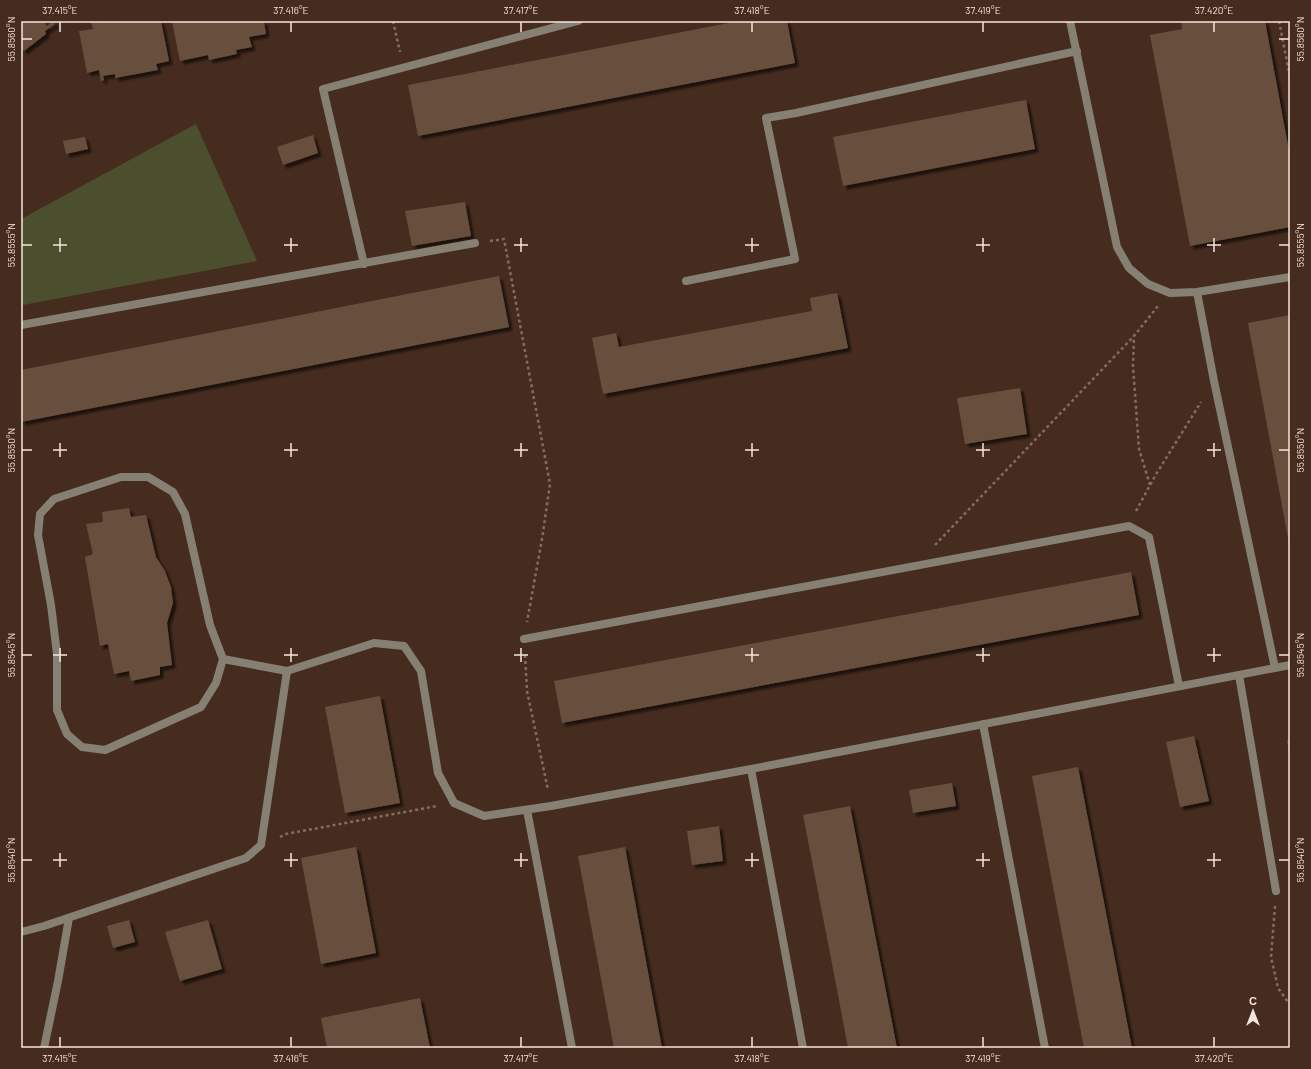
<svg xmlns="http://www.w3.org/2000/svg" width="1311" height="1069" font-family="Barlow,sans-serif">
<defs>
<filter id="shadow"><feDropShadow dx="3.5" dy="3.5" stdDeviation="1" flood-color="#0009"/></filter>
</defs>
<rect width="100%" height="100%" fill="#452c1f"/>
<!-- green -->
<path fill="#4b4f2e" d="M 196,124 L 257,261 L 23,305 L 21,299 L 21,219 Z"/>
<!-- building -->
<path fill="#684f3d" filter="url(#shadow)" d="M 21,21 L 43,21 L 47,26 L 53,21 L 55,24 L 45,31 L 46,34 L 24,51 L 21,47 Z
M 98,21 L 108,21 L 108,23 L 119,21 L 161,21 L 169,61 L 156,64 L 158,70 L 115,78 L 115,74 L 103,76 L 104,80 L 101,81 L 99,70 L 87,73 L 79,31 L 93,29 L 91,22 Z
M 172,21 L 264,21 L 266,34 L 249,37 L 252,47 L 236,50 L 237,54 L 209,60 L 208,55 L 180,61 Z
M 739,21 L 787,21 L 795,63 L 418,136 L 408,85 Z
M 1181,21 L 1265,21 L 1290,156 L 1290,227 L 1190,246 L 1150,35 L 1182,29 Z
M 1026,100 L 1035,149 L 843,186 L 833,137 Z
M 313,135 L 318,153 L 283,165 L 277,147 Z
M 85,137 L 88,149 L 66,154 L 63,141 Z
M 465,202 L 471,236 L 412,246 L 405,211 Z
M 499,276 L 509,327 L 21,422 L 21,370 Z
M 837,293 L 848,348 L 603,394 L 592,338 L 616,333 L 619,347 L 812,311 L 810,298 Z
M 1290,315 L 1290,543 L 1289,543 L 1248,323 Z
M 1020,388 L 1027,434 L 965,444 L 957,398 Z
M 129,508 L 131,517 L 146,515 L 156,557 L 165,571 L 171,587 L 173,603 L 167,623 L 172,665 L 160,667 L 160,675 L 131,681 L 129,671 L 114,674 L 108,644 L 100,646 L 85,557 L 93,554 L 86,524 L 103,522 L 102,512 Z
M 1131,572 L 1139,615 L 562,723 L 554,681 Z
M 380,696 L 400,803 L 345,813 L 325,707 Z
M 1194,736 L 1209,801 L 1180,807 L 1166,742 Z
M 1290,740 L 1290,750 L 1289,750 L 1287,741 Z
M 1078,767 L 1132,1048 L 1084,1048 L 1063,939 L 1032,776 Z
M 952,783 L 956,806 L 913,813 L 909,790 Z
M 850,806 L 897,1048 L 848,1048 L 836,984 L 803,815 Z
M 719,826 L 723,861 L 692,865 L 687,831 Z
M 356,847 L 376,953 L 321,964 L 301,858 Z
M 625,847 L 662,1048 L 614,1048 L 578,856 Z
M 129,920 L 135,942 L 113,948 L 107,926 Z
M 208,920 L 222,969 L 180,981 L 165,932 Z
M 420,998 L 430,1048 L 327,1048 L 321,1018 Z"/>
<g fill="none" stroke-linecap="round" stroke-linejoin="round">
<!-- path -->
<path stroke="#836d61" stroke-width="2.5" stroke-dasharray="3 3" stroke-linecap="butt" d="M 393,21 L 400,52
M 1279,21 L 1290,77
M 490,241 L 504,239 L 550,484 L 542,539 L 527,622
M 1150,485 L 1139,449 L 1133,366 L 1134,336 L 1158,306
M 1136,511 L 1155,476 L 1201,402
M 935,545 L 1134,336
M 525,655 L 527,691 L 548,790
M 280,837 L 286,834 L 437,806
M 1275,906 L 1271,957 L 1278,988 L 1290,1005"/>
<!-- lane -->
<path stroke="#868073" stroke-width="8" d="M 1070,21 L 1117,247 L 1129,268 L 1148,284 L 1170,293 L 1197,292 L 1290,277
M 364,264 L 323,89 L 578,21
M 686,281 L 795,259 L 766,118 L 796,113 L 1077,51
M 1197,292 L 1214,381 L 1275,668
M 21,325 L 475,243
M 524,639 L 1129,526 L 1149,537 L 1179,686
M 223,659 L 216,683 L 201,707 L 105,750 L 82,747 L 67,734 L 57,710 L 57,654 L 51,605 L 38,535 L 40,514 L 54,499 L 121,477 L 148,477 L 173,492 L 185,514 L 210,625 L 223,659 L 287,671
M 1239,675 L 1276,891
M 983,724 L 1045,1048
M 751,769 L 803,1048
M 527,810 L 572,1048
M 21,932 L 44,926 L 246,858 L 261,845 L 287,671 L 374,643 L 404,646 L 421,671 L 438,773 L 454,803 L 484,816 L 551,806 L 751,769 L 1290,665
M 44,1048 L 58,981 L 69,918"/>
</g>
<!-- ticks -->
<path fill="none" stroke="#f6e5dd" stroke-width="1.5" d="M 60,22 L 60,32M 291,22 L 291,32M 521,22 L 521,32M 752,22 L 752,32M 983,22 L 983,32M 1214,22 L 1214,32M 22,39 L 32,39M 1279,39 L 1289,39M 60,238 L 60,252M 291,238 L 291,252M 521,238 L 521,252M 752,238 L 752,252M 983,238 L 983,252M 1214,238 L 1214,252M 22,245 L 32,245M 53,245 L 67,245M 284,245 L 298,245M 514,245 L 528,245M 745,245 L 759,245M 976,245 L 990,245M 1207,245 L 1221,245M 1279,245 L 1289,245M 60,443 L 60,457M 291,443 L 291,457M 521,443 L 521,457M 752,443 L 752,457M 983,443 L 983,457M 1214,443 L 1214,457M 22,450 L 32,450M 53,450 L 67,450M 284,450 L 298,450M 514,450 L 528,450M 745,450 L 759,450M 976,450 L 990,450M 1207,450 L 1221,450M 1279,450 L 1289,450M 60,648 L 60,662M 291,648 L 291,662M 521,648 L 521,662M 752,648 L 752,662M 983,648 L 983,662M 1214,648 L 1214,662M 22,655 L 32,655M 53,655 L 67,655M 284,655 L 298,655M 514,655 L 528,655M 745,655 L 759,655M 976,655 L 990,655M 1207,655 L 1221,655M 1279,655 L 1289,655M 60,853 L 60,867M 291,853 L 291,867M 521,853 L 521,867M 752,853 L 752,867M 983,853 L 983,867M 1214,853 L 1214,867M 22,860 L 32,860M 53,860 L 67,860M 284,860 L 298,860M 514,860 L 528,860M 745,860 L 759,860M 976,860 L 990,860M 1207,860 L 1221,860M 1279,860 L 1289,860M 60,1037 L 60,1047M 291,1037 L 291,1047M 521,1037 L 521,1047M 752,1037 L 752,1047M 983,1037 L 983,1047M 1214,1037 L 1214,1047"/>
<!-- border -->
<rect width="1311" height="1069" fill="none" stroke="#452c1f" stroke-width="44"/>
<!-- north arrow -->
<g transform="translate(1253 1011)" stroke="#452c1f" stroke-width="3" paint-order="stroke">
<path d="M0-3L7 15L0 10L-7 15Z" fill="#f6e5dd"/>
<text y="-6" font-size="11" font-weight="bold" text-anchor="middle" fill="#f6e5dd">С</text>
</g>
<rect x="22" y="22" width="1267" height="1025" fill="none" stroke="#f6e5dd" stroke-width="1.5"/>
<g font-size="10" text-anchor="middle" fill="#f6e5dd">
<text x="60" y="14">37.415°E</text>
<text x="291" y="14">37.416°E</text>
<text x="521" y="14">37.417°E</text>
<text x="752" y="14">37.418°E</text>
<text x="983" y="14">37.419°E</text>
<text x="1214" y="14">37.420°E</text>
<text transform="translate(11 39) rotate(-90)" y="4">55.8560°N</text>
<text transform="translate(1300 39) rotate(-90)" y="4">55.8560°N</text>
<text transform="translate(11 245) rotate(-90)" y="4">55.8555°N</text>
<text transform="translate(1300 245) rotate(-90)" y="4">55.8555°N</text>
<text transform="translate(11 450) rotate(-90)" y="4">55.8550°N</text>
<text transform="translate(1300 450) rotate(-90)" y="4">55.8550°N</text>
<text transform="translate(11 655) rotate(-90)" y="4">55.8545°N</text>
<text transform="translate(1300 655) rotate(-90)" y="4">55.8545°N</text>
<text transform="translate(11 860) rotate(-90)" y="4">55.8540°N</text>
<text transform="translate(1300 860) rotate(-90)" y="4">55.8540°N</text>
<text x="60" y="1062">37.415°E</text>
<text x="291" y="1062">37.416°E</text>
<text x="521" y="1062">37.417°E</text>
<text x="752" y="1062">37.418°E</text>
<text x="983" y="1062">37.419°E</text>
<text x="1214" y="1062">37.420°E</text>
</g>
</svg>
